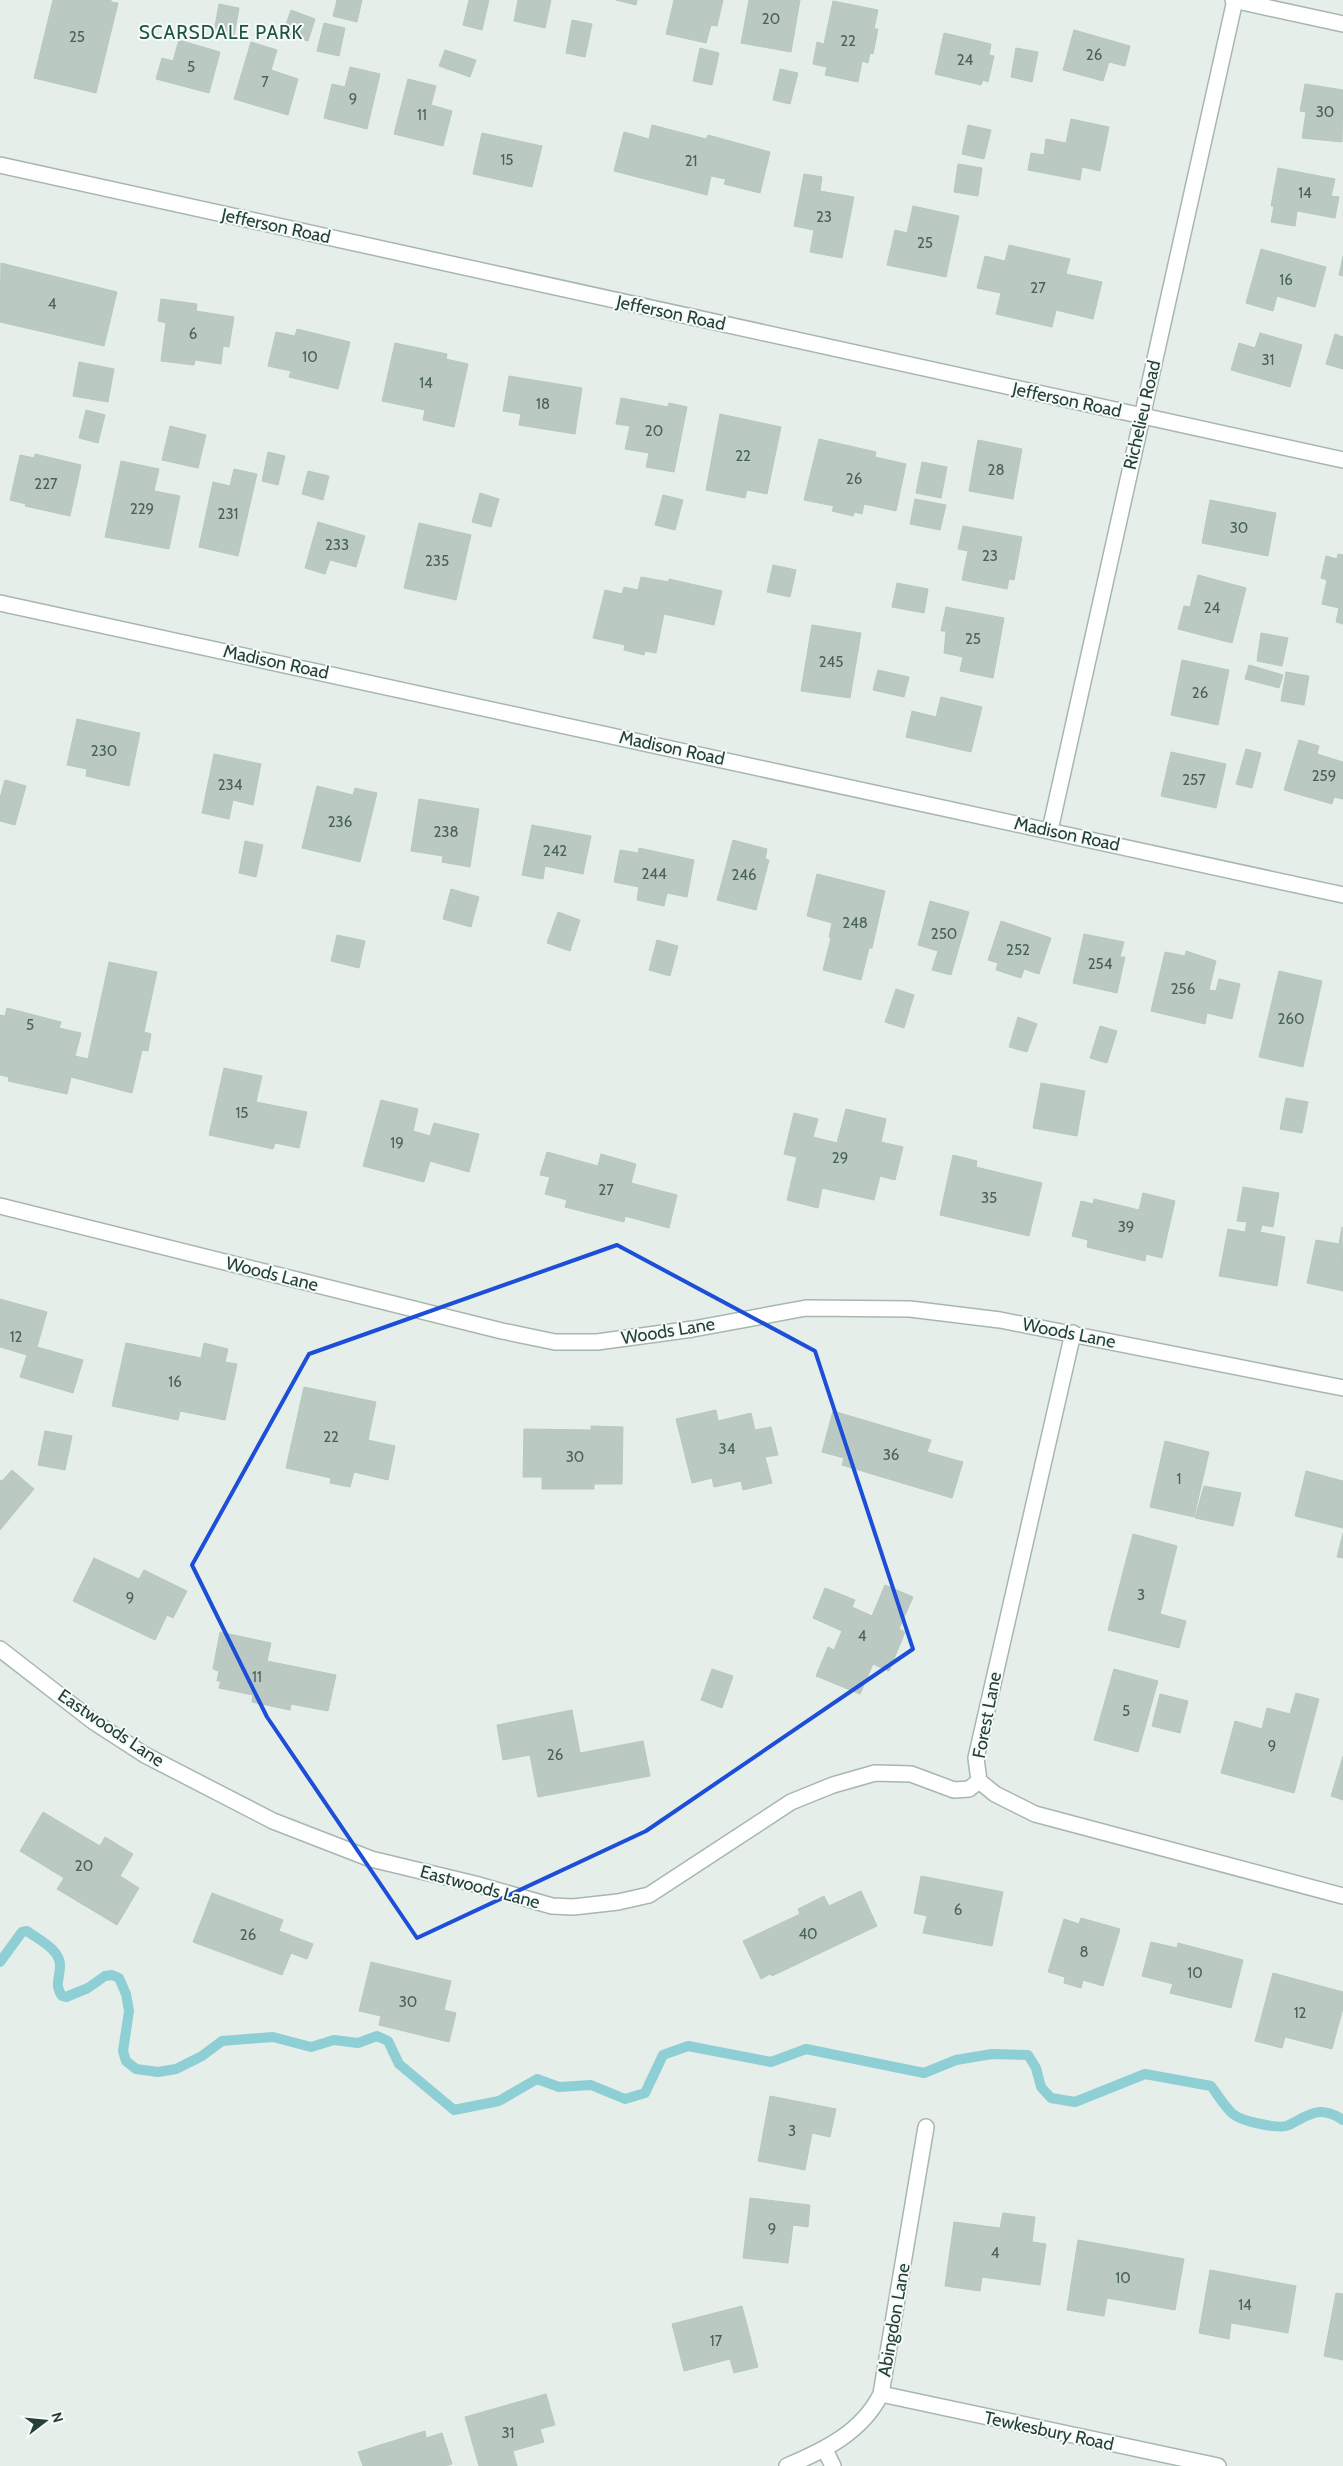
<svg xmlns="http://www.w3.org/2000/svg" width="1343" height="2466" font-family="Cabin,sans-serif">
<rect width="100%" height="100%" fill="#e5eee9"/>
<g fill="none" stroke-linecap="round" stroke-linejoin="round">
<!-- stream -->
<path stroke="#8dcfd4" stroke-width="10" d="M 0,1962 L 22,1932 L 27,1931 C 38,1939 61,1950 60,1966 C 60,1979 54,1984 62,1996 L 66,1997 L 88,1988 L 105,1976 L 112,1975 L 119,1978 L 126,1994 L 129,2011 L 123,2051 L 126,2061 L 136,2069 L 158,2072 L 176,2069 L 202,2056 L 222,2041 L 273,2037 L 311,2047 L 334,2040 L 358,2043 L 377,2036 L 388,2041 L 399,2064 L 454,2110 L 499,2101 L 537,2079 L 559,2087 L 591,2085 L 625,2099 L 645,2093 L 663,2055 L 688,2046 L 771,2062 L 806,2049 L 924,2073 L 956,2060 L 992,2054 L 1028,2055 L 1036,2068 L 1041,2087 L 1051,2098 L 1075,2102 L 1145,2074 L 1211,2086 C 1218,2095 1225,2107 1233,2114 C 1241,2121 1280,2130 1289,2125 C 1310,2114 1320,2105 1343,2120"/>
</g>
<!-- building -->
<path fill="#bac9c2" stroke="#b7c8c0" d="M 53,0 L 111,0 L 111,2 L 118,3 L 96,93 L 34,78 Z
M 337,0 L 362,0 L 357,22 L 333,16 Z
M 469,0 L 489,0 L 482,30 L 463,25 Z
M 518,0 L 551,0 L 545,28 L 514,21 Z
M 616,0 L 637,0 L 636,5 Z
M 674,0 L 723,0 L 717,26 L 711,25 L 706,43 L 666,34 Z
M 749,0 L 800,0 L 791,52 L 741,43 Z
M 833,1 L 878,10 L 874,29 L 878,29 L 873,54 L 870,53 L 868,63 L 862,61 L 858,82 L 825,75 L 827,67 L 813,64 L 817,42 L 824,44 Z
M 219,4 L 239,8 L 234,36 L 214,32 Z
M 291,10 L 315,19 L 308,41 L 283,33 Z
M 572,20 L 592,24 L 585,57 L 566,53 Z
M 324,23 L 345,28 L 339,56 L 317,51 Z
M 1074,30 L 1130,46 L 1125,66 L 1109,62 L 1103,81 L 1063,70 Z
M 944,33 L 991,44 L 989,55 L 994,56 L 988,82 L 983,80 L 981,85 L 935,74 Z
M 179,40 L 220,52 L 209,93 L 156,79 L 162,58 L 173,61 Z
M 251,42 L 277,50 L 271,70 L 298,79 L 288,115 L 234,99 Z
M 700,48 L 719,53 L 712,85 L 693,81 Z
M 1016,48 L 1038,52 L 1032,82 L 1011,77 Z
M 445,50 L 476,60 L 470,77 L 439,66 Z
M 350,67 L 380,74 L 367,129 L 324,118 L 332,84 L 345,87 Z
M 780,69 L 798,73 L 790,104 L 773,100 Z
M 408,79 L 436,86 L 431,105 L 452,111 L 443,146 L 394,134 Z
M 1305,84 L 1343,90 L 1342,142 L 1302,138 L 1306,112 L 1300,111 Z
M 1071,119 L 1109,127 L 1100,171 L 1082,167 L 1080,180 L 1028,170 L 1031,153 L 1044,155 L 1046,139 L 1066,143 Z
M 652,125 L 706,139 L 708,135 L 770,152 L 760,193 L 724,184 L 726,179 L 711,176 L 707,195 L 614,171 L 624,132 L 649,139 Z
M 968,125 L 991,130 L 984,159 L 962,154 Z
M 482,133 L 542,146 L 532,187 L 473,174 Z
M 958,164 L 982,168 L 978,196 L 954,192 Z
M 1278,168 L 1335,179 L 1331,196 L 1339,197 L 1335,218 L 1297,211 L 1295,226 L 1271,222 L 1274,206 L 1271,206 Z
M 804,174 L 822,177 L 820,191 L 854,197 L 842,258 L 810,252 L 814,230 L 794,226 Z
M 913,206 L 959,216 L 946,277 L 887,265 L 895,230 L 907,233 Z
M 1009,245 L 1070,259 L 1066,274 L 1102,282 L 1093,319 L 1056,310 L 1052,327 L 996,314 L 1001,293 L 977,288 L 985,256 L 1005,261 Z
M 1261,249 L 1326,267 L 1315,307 L 1277,296 L 1273,311 L 1246,303 Z
M 1343,256 L 1343,276 L 1339,275 Z
M 1,263 L 117,292 L 104,346 L 0,322 Z
M 161,299 L 197,304 L 196,311 L 234,317 L 229,347 L 223,346 L 221,364 L 195,360 L 194,365 L 161,361 L 166,323 L 158,321 Z
M 297,329 L 350,342 L 338,389 L 289,377 L 291,371 L 268,366 L 276,332 L 295,336 Z
M 1260,333 L 1302,345 L 1290,387 L 1231,370 L 1239,343 L 1255,348 Z
M 1335,334 L 1343,337 L 1343,369 L 1326,364 Z
M 395,343 L 447,354 L 446,359 L 468,364 L 454,427 L 423,420 L 425,410 L 382,401 Z
M 79,362 L 114,369 L 108,402 L 73,396 Z
M 509,376 L 582,388 L 575,434 L 519,425 L 521,414 L 503,411 Z
M 621,398 L 668,407 L 669,403 L 687,407 L 674,472 L 646,467 L 649,453 L 625,449 L 630,426 L 616,424 Z
M 86,410 L 105,415 L 98,443 L 79,438 Z
M 720,414 L 781,427 L 767,494 L 747,490 L 745,498 L 706,490 Z
M 170,426 L 206,435 L 198,468 L 162,460 Z
M 819,439 L 876,452 L 875,457 L 906,464 L 896,511 L 864,504 L 862,514 L 855,512 L 853,516 L 832,511 L 834,506 L 804,500 Z
M 978,440 L 1022,449 L 1013,499 L 969,491 Z
M 268,452 L 285,456 L 278,485 L 262,481 Z
M 35,454 L 81,465 L 70,516 L 25,506 L 26,504 L 10,500 L 20,455 L 34,458 Z
M 121,461 L 159,469 L 154,491 L 180,496 L 169,549 L 105,537 Z
M 922,462 L 947,467 L 941,498 L 916,493 Z
M 234,469 L 257,474 L 238,556 L 199,547 L 213,482 L 230,486 Z
M 308,471 L 329,476 L 323,500 L 302,494 Z
M 480,493 L 499,499 L 491,527 L 472,522 Z
M 663,495 L 683,500 L 675,530 L 655,525 Z
M 915,499 L 946,505 L 940,530 L 910,524 Z
M 1210,500 L 1276,513 L 1268,556 L 1202,543 Z
M 318,522 L 365,536 L 356,567 L 330,560 L 325,574 L 305,568 Z
M 419,523 L 471,535 L 456,600 L 404,588 Z
M 963,526 L 1022,537 L 1014,580 L 1009,579 L 1007,589 L 962,580 L 968,551 L 958,549 Z
M 1338,554 L 1343,555 L 1343,624 L 1336,622 L 1339,608 L 1322,604 L 1327,580 L 1321,578 L 1326,556 L 1337,559 Z
M 773,565 L 796,570 L 790,597 L 767,592 Z
M 1198,575 L 1246,588 L 1232,643 L 1178,629 L 1184,606 L 1190,607 Z
M 641,577 L 669,582 L 669,579 L 722,591 L 714,625 L 664,614 L 656,653 L 645,651 L 644,655 L 624,650 L 625,645 L 593,638 L 605,590 L 622,594 L 624,587 L 638,590 Z
M 897,583 L 928,589 L 924,613 L 892,607 Z
M 946,607 L 1004,618 L 993,678 L 960,671 L 963,657 L 944,653 L 946,631 L 941,631 Z
M 812,625 L 861,633 L 850,698 L 801,691 Z
M 1261,633 L 1288,638 L 1282,666 L 1257,661 Z
M 1182,660 L 1229,670 L 1218,725 L 1171,715 Z
M 1249,665 L 1283,675 L 1279,688 L 1245,679 Z
M 878,670 L 909,677 L 904,697 L 873,690 Z
M 1286,672 L 1309,676 L 1304,705 L 1281,701 Z
M 941,697 L 982,707 L 971,752 L 906,737 L 912,711 L 936,717 Z
M 77,719 L 140,733 L 129,786 L 86,776 L 87,769 L 67,765 Z
M 1299,740 L 1319,746 L 1317,754 L 1343,762 L 1343,799 L 1334,797 L 1332,804 L 1284,790 Z
M 1246,749 L 1261,753 L 1252,788 L 1236,784 Z
M 1171,752 L 1226,764 L 1216,808 L 1161,796 Z
M 214,754 L 261,764 L 253,805 L 233,800 L 229,819 L 202,813 Z
M 5,780 L 26,786 L 15,825 L 0,821 L 0,798 Z
M 317,786 L 353,795 L 355,788 L 377,793 L 360,862 L 302,848 Z
M 419,799 L 479,809 L 470,867 L 442,862 L 443,856 L 411,851 Z
M 532,825 L 591,836 L 583,874 L 545,866 L 543,879 L 522,875 Z
M 733,840 L 767,849 L 765,859 L 769,860 L 756,910 L 717,900 Z
M 245,841 L 263,845 L 256,877 L 239,873 Z
M 639,848 L 694,860 L 687,897 L 667,893 L 664,906 L 637,900 L 639,887 L 614,882 L 620,850 L 638,853 Z
M 817,874 L 885,891 L 872,948 L 869,948 L 861,980 L 823,970 L 831,938 L 829,937 L 832,923 L 807,916 Z
M 451,889 L 479,897 L 471,927 L 443,919 Z
M 930,901 L 969,912 L 951,975 L 932,970 L 938,951 L 918,945 Z
M 558,912 L 580,920 L 570,951 L 547,943 Z
M 1001,921 L 1051,938 L 1039,974 L 1024,969 L 1021,978 L 996,970 L 998,963 L 988,960 Z
M 1084,934 L 1124,942 L 1120,957 L 1125,957 L 1117,993 L 1073,983 Z
M 337,935 L 365,941 L 359,968 L 331,961 Z
M 657,940 L 678,946 L 670,976 L 649,970 Z
M 1186,951 L 1216,961 L 1209,990 L 1216,991 L 1219,979 L 1240,984 L 1232,1019 L 1207,1013 L 1205,1024 L 1151,1011 L 1165,952 L 1185,956 Z
M 109,962 L 157,972 L 144,1032 L 151,1034 L 148,1051 L 142,1050 L 132,1093 L 71,1077 L 67,1094 L 8,1081 L 9,1077 L 0,1075 L 0,1015 L 5,1016 L 7,1008 L 61,1022 L 59,1028 L 81,1033 L 75,1056 L 88,1059 Z
M 1279,971 L 1322,981 L 1303,1067 L 1259,1057 Z
M 896,989 L 914,995 L 904,1028 L 885,1022 Z
M 1018,1017 L 1037,1024 L 1027,1052 L 1009,1047 Z
M 1100,1026 L 1117,1031 L 1107,1063 L 1090,1058 Z
M 224,1068 L 262,1076 L 256,1102 L 307,1112 L 299,1148 L 275,1143 L 273,1149 L 209,1135 Z
M 1041,1083 L 1085,1091 L 1077,1136 L 1033,1128 Z
M 1286,1098 L 1308,1102 L 1302,1133 L 1280,1129 Z
M 381,1100 L 418,1109 L 413,1131 L 430,1136 L 434,1123 L 479,1134 L 469,1172 L 430,1161 L 424,1182 L 363,1166 Z
M 846,1109 L 886,1119 L 881,1142 L 903,1147 L 895,1180 L 880,1176 L 874,1200 L 822,1188 L 818,1208 L 787,1200 L 797,1157 L 784,1154 L 794,1113 L 818,1119 L 813,1137 L 837,1143 Z
M 547,1152 L 598,1166 L 601,1154 L 636,1164 L 631,1183 L 677,1195 L 669,1228 L 625,1216 L 624,1222 L 565,1207 L 567,1200 L 545,1194 L 550,1177 L 540,1175 Z
M 953,1155 L 977,1161 L 976,1167 L 1042,1183 L 1029,1236 L 940,1215 Z
M 1243,1187 L 1279,1193 L 1273,1227 L 1262,1225 L 1260,1232 L 1285,1237 L 1277,1286 L 1219,1276 L 1228,1229 L 1245,1232 L 1247,1222 L 1237,1221 Z
M 1143,1193 L 1175,1201 L 1162,1258 L 1146,1254 L 1145,1261 L 1087,1247 L 1088,1240 L 1072,1236 L 1081,1201 L 1093,1204 L 1094,1199 L 1139,1210 Z
M 1342,1227 L 1343,1291 L 1307,1283 L 1316,1240 L 1339,1244 Z
M 0,1299 L 47,1312 L 37,1347 L 83,1360 L 73,1393 L 20,1377 L 27,1355 L 0,1347 Z
M 126,1343 L 201,1358 L 204,1343 L 228,1349 L 225,1362 L 237,1364 L 225,1420 L 180,1411 L 178,1420 L 112,1406 Z
M 304,1387 L 376,1402 L 368,1440 L 395,1446 L 388,1480 L 354,1472 L 350,1487 L 330,1483 L 331,1478 L 286,1468 Z
M 716,1410 L 718,1421 L 751,1413 L 755,1430 L 771,1427 L 778,1455 L 765,1457 L 772,1483 L 743,1490 L 741,1481 L 714,1487 L 712,1478 L 692,1483 L 676,1419 Z
M 833,1411 L 931,1440 L 927,1452 L 963,1462 L 952,1498 L 842,1465 L 844,1458 L 822,1452 Z
M 591,1426 L 623,1427 L 622,1484 L 594,1484 L 594,1489 L 542,1489 L 542,1477 L 523,1477 L 524,1429 L 591,1430 Z
M 45,1431 L 72,1436 L 65,1470 L 38,1465 Z
M 1165,1441 L 1209,1452 L 1194,1517 L 1150,1507 Z
M 12,1470 L 34,1489 L 0,1530 L 0,1480 L 2,1481 Z
M 1306,1471 L 1343,1481 L 1343,1528 L 1295,1516 Z
M 1204,1486 L 1241,1493 L 1233,1526 L 1195,1518 Z
M 1343,1533 L 1343,1558 L 1337,1557 Z
M 1133,1534 L 1177,1546 L 1160,1614 L 1186,1621 L 1179,1648 L 1108,1630 Z
M 94,1558 L 139,1579 L 144,1570 L 187,1591 L 173,1618 L 167,1615 L 155,1640 L 73,1601 Z
M 885,1585 L 913,1597 L 899,1629 L 905,1632 L 889,1671 L 873,1664 L 860,1694 L 816,1676 L 828,1647 L 834,1650 L 842,1631 L 813,1618 L 825,1588 L 855,1600 L 852,1607 L 872,1616 Z
M 220,1632 L 271,1643 L 267,1661 L 336,1675 L 328,1711 L 291,1704 L 290,1710 L 252,1702 L 253,1695 L 219,1688 L 221,1681 L 217,1681 L 219,1671 L 213,1669 Z
M 712,1669 L 733,1676 L 722,1708 L 701,1700 Z
M 1114,1669 L 1158,1681 L 1138,1752 L 1094,1740 Z
M 1296,1693 L 1319,1699 L 1294,1793 L 1221,1773 L 1235,1721 L 1262,1729 L 1267,1708 L 1290,1714 Z
M 1160,1694 L 1188,1701 L 1180,1733 L 1152,1726 Z
M 572,1710 L 580,1753 L 643,1741 L 650,1776 L 538,1797 L 530,1755 L 503,1760 L 497,1725 Z
M 1343,1756 L 1343,1800 L 1331,1796 Z
M 43,1812 L 100,1846 L 105,1837 L 133,1854 L 120,1876 L 139,1888 L 117,1925 L 57,1889 L 64,1878 L 20,1851 Z
M 921,1876 L 1003,1892 L 992,1946 L 923,1933 L 927,1916 L 914,1913 Z
M 861,1891 L 877,1926 L 772,1976 L 770,1974 L 761,1979 L 743,1941 L 800,1914 L 798,1909 L 824,1896 L 829,1906 Z
M 212,1893 L 283,1920 L 279,1931 L 313,1944 L 307,1959 L 291,1953 L 282,1975 L 193,1942 Z
M 1081,1918 L 1120,1929 L 1103,1986 L 1083,1980 L 1081,1988 L 1064,1983 L 1065,1977 L 1048,1972 L 1064,1919 L 1079,1924 Z
M 1151,1942 L 1177,1948 L 1178,1943 L 1243,1960 L 1231,2008 L 1170,1993 L 1173,1984 L 1142,1976 Z
M 371,1962 L 451,1981 L 444,2010 L 456,2013 L 449,2042 L 379,2025 L 381,2016 L 359,2011 Z
M 1273,1973 L 1343,1992 L 1343,2008 L 1332,2049 L 1285,2037 L 1282,2048 L 1255,2041 Z
M 770,2096 L 836,2109 L 830,2137 L 812,2133 L 805,2170 L 758,2161 Z
M 750,2198 L 810,2205 L 808,2227 L 793,2225 L 788,2263 L 743,2258 Z
M 1003,2213 L 1035,2217 L 1032,2242 L 1046,2244 L 1040,2285 L 982,2277 L 980,2291 L 945,2286 L 954,2222 L 1000,2228 Z
M 1078,2240 L 1184,2259 L 1175,2310 L 1107,2298 L 1104,2316 L 1067,2310 Z
M 1210,2270 L 1296,2286 L 1288,2333 L 1231,2323 L 1229,2339 L 1199,2333 Z
M 1336,2293 L 1343,2294 L 1343,2360 L 1324,2356 Z
M 742,2306 L 758,2367 L 734,2373 L 730,2359 L 684,2371 L 672,2324 Z
M 546,2394 L 555,2425 L 540,2429 L 544,2442 L 513,2451 L 517,2466 L 479,2466 L 465,2417 Z
M 425,2431 L 426,2438 L 442,2433 L 452,2464 L 445,2466 L 363,2466 L 358,2452 Z"/>
<g fill="none" stroke-linecap="round" stroke-linejoin="round">
<!-- minor casing -->
<g stroke="#a7b7b0" stroke-width="18">
<path id="minor" d="M 1233,0 L 1343,24
M 0,165 L 1343,460
M 0,603 L 1343,895
M 1050,830 L 1235,0
M 0,1206 L 502,1331 L 555,1342 L 597,1342 L 693,1329 L 806,1308 L 910,1309 L 1000,1320 L 1343,1388
M 1073,1333 L 976,1758 L 979,1781 L 995,1794 L 1035,1814 L 1343,1896
M 0,1649 L 94,1722 L 145,1755 L 273,1821 L 371,1859 L 475,1884 L 552,1906 L 573,1907 L 618,1902 L 649,1895 L 791,1802 L 833,1785 L 875,1773 L 911,1774 L 954,1790 L 969,1789 L 979,1781
M 881,2394 L 1218,2466
M 825,2450 L 833,2466
M 787,2466 C 825,2450 862,2432 881,2394 L 926,2127"/>
</g>
<!-- minor -->
<use href="#minor" stroke="#fff" stroke-width="15"/>
</g>
<!-- marked area -->
<path fill="none" stroke="#1d4ed8" stroke-width="4" stroke-linejoin="round" d="M 617,1245 L 815,1351 L 913,1649 L 646,1831 L 417,1938 L 267,1717 L 192,1565 L 309,1354 Z"/>
<g text-anchor="middle" dominant-baseline="central" stroke-width="4" stroke-linejoin="round" paint-order="stroke">
<!-- number labels -->
<g font-size="15" fill="#496359">
<text x="771" y="19">20</text>
<text x="77" y="37">25</text>
<text x="848" y="41">22</text>
<text x="1094" y="55">26</text>
<text x="965" y="60">24</text>
<text x="191" y="67">5</text>
<text x="265" y="82">7</text>
<text x="353" y="99">9</text>
<text x="1325" y="112">30</text>
<text x="422" y="115">11</text>
<text x="507" y="160">15</text>
<text x="691" y="161">21</text>
<text x="1305" y="193">14</text>
<text x="824" y="217">23</text>
<text x="925" y="243">25</text>
<text x="1286" y="280">16</text>
<text x="1038" y="288">27</text>
<text x="52" y="304">4</text>
<text x="193" y="334">6</text>
<text x="310" y="357">10</text>
<text x="1268" y="360">31</text>
<text x="426" y="383">14</text>
<text x="543" y="404">18</text>
<text x="654" y="431">20</text>
<text x="743" y="456">22</text>
<text x="996" y="470">28</text>
<text x="854" y="479">26</text>
<text x="46" y="484">227</text>
<text x="142" y="509">229</text>
<text x="228" y="514">231</text>
<text x="1239" y="528">30</text>
<text x="337" y="545">233</text>
<text x="990" y="556">23</text>
<text x="437" y="561">235</text>
<text x="1212" y="608">24</text>
<text x="973" y="639">25</text>
<text x="831" y="662">245</text>
<text x="1200" y="693">26</text>
<text x="104" y="751">230</text>
<text x="1324" y="776">259</text>
<text x="1194" y="780">257</text>
<text x="230" y="785">234</text>
<text x="340" y="822">236</text>
<text x="446" y="832">238</text>
<text x="555" y="851">242</text>
<text x="654" y="874">244</text>
<text x="744" y="875">246</text>
<text x="855" y="923">248</text>
<text x="944" y="934">250</text>
<text x="1018" y="950">252</text>
<text x="1100" y="964">254</text>
<text x="1183" y="989">256</text>
<text x="1291" y="1019">260</text>
<text x="30" y="1025">5</text>
<text x="242" y="1113">15</text>
<text x="397" y="1143">19</text>
<text x="840" y="1158">29</text>
<text x="606" y="1190">27</text>
<text x="989" y="1198">35</text>
<text x="1126" y="1227">39</text>
<text x="16" y="1337">12</text>
<text x="175" y="1382">16</text>
<text x="331" y="1437">22</text>
<text x="727" y="1449">34</text>
<text x="891" y="1455">36</text>
<text x="575" y="1457">30</text>
<text x="1179" y="1479">1</text>
<text x="1141" y="1595">3</text>
<text x="130" y="1598">9</text>
<text x="862" y="1636">4</text>
<text x="257" y="1677">11</text>
<text x="1126" y="1711">5</text>
<text x="1272" y="1746">9</text>
<text x="555" y="1755">26</text>
<text x="84" y="1866">20</text>
<text x="958" y="1910">6</text>
<text x="808" y="1934">40</text>
<text x="248" y="1935">26</text>
<text x="1084" y="1952">8</text>
<text x="1195" y="1973">10</text>
<text x="408" y="2002">30</text>
<text x="1300" y="2013">12</text>
<text x="792" y="2131">3</text>
<text x="772" y="2229">9</text>
<text x="995" y="2253">4</text>
<text x="1123" y="2278">10</text>
<text x="1245" y="2305">14</text>
<text x="716" y="2341">17</text>
<text x="508" y="2433">31</text>
</g>
<!-- street labels -->
<g font-size="18" fill="#234136" stroke="#f6faf8">
<text transform="translate(276 226) rotate(12)">Jefferson Road</text>
<text transform="translate(671 313) rotate(12)">Jefferson Road</text>
<text transform="translate(1067 400) rotate(12)">Jefferson Road</text>
<text transform="translate(1142 415) rotate(-77)">Richelieu Road</text>
<text transform="translate(276 662) rotate(12)">Madison Road</text>
<text transform="translate(672 748) rotate(12)">Madison Road</text>
<text transform="translate(1067 834) rotate(12)">Madison Road</text>
<text transform="translate(272 1274) rotate(14)">Woods Lane</text>
<text transform="translate(668 1331) rotate(-9)">Woods Lane</text>
<text transform="translate(1069 1333) rotate(11)">Woods Lane</text>
<text transform="translate(987 1715) rotate(-79)">Forest Lane</text>
<text transform="translate(111 1728) rotate(34)">Eastwoods Lane</text>
<text transform="translate(480 1887) rotate(15)">Eastwoods Lane</text>
<text transform="translate(894 2320) rotate(-80)">Abingdon Lane</text>
<text transform="translate(1049 2431) rotate(12)">Tewkesbury Road</text>
</g>
<!-- neighbourhood labels -->
<g font-size="19" letter-spacing="1" fill="#1e5442" stroke="#f6faf8">
<text x="221" y="32">SCARSDALE PARK</text>
</g>
</g>
<!-- north arrow -->
<g transform="translate(45 2421) rotate(74)" stroke="#f6faf8" stroke-width="4" paint-order="stroke">
<path d="M0-4L9 19L0 12L-9 19Z" fill="#234136"/>
<text y="-8" font-size="14" font-weight="bold" text-anchor="middle" fill="#234136">N</text>
</g>
</svg>
